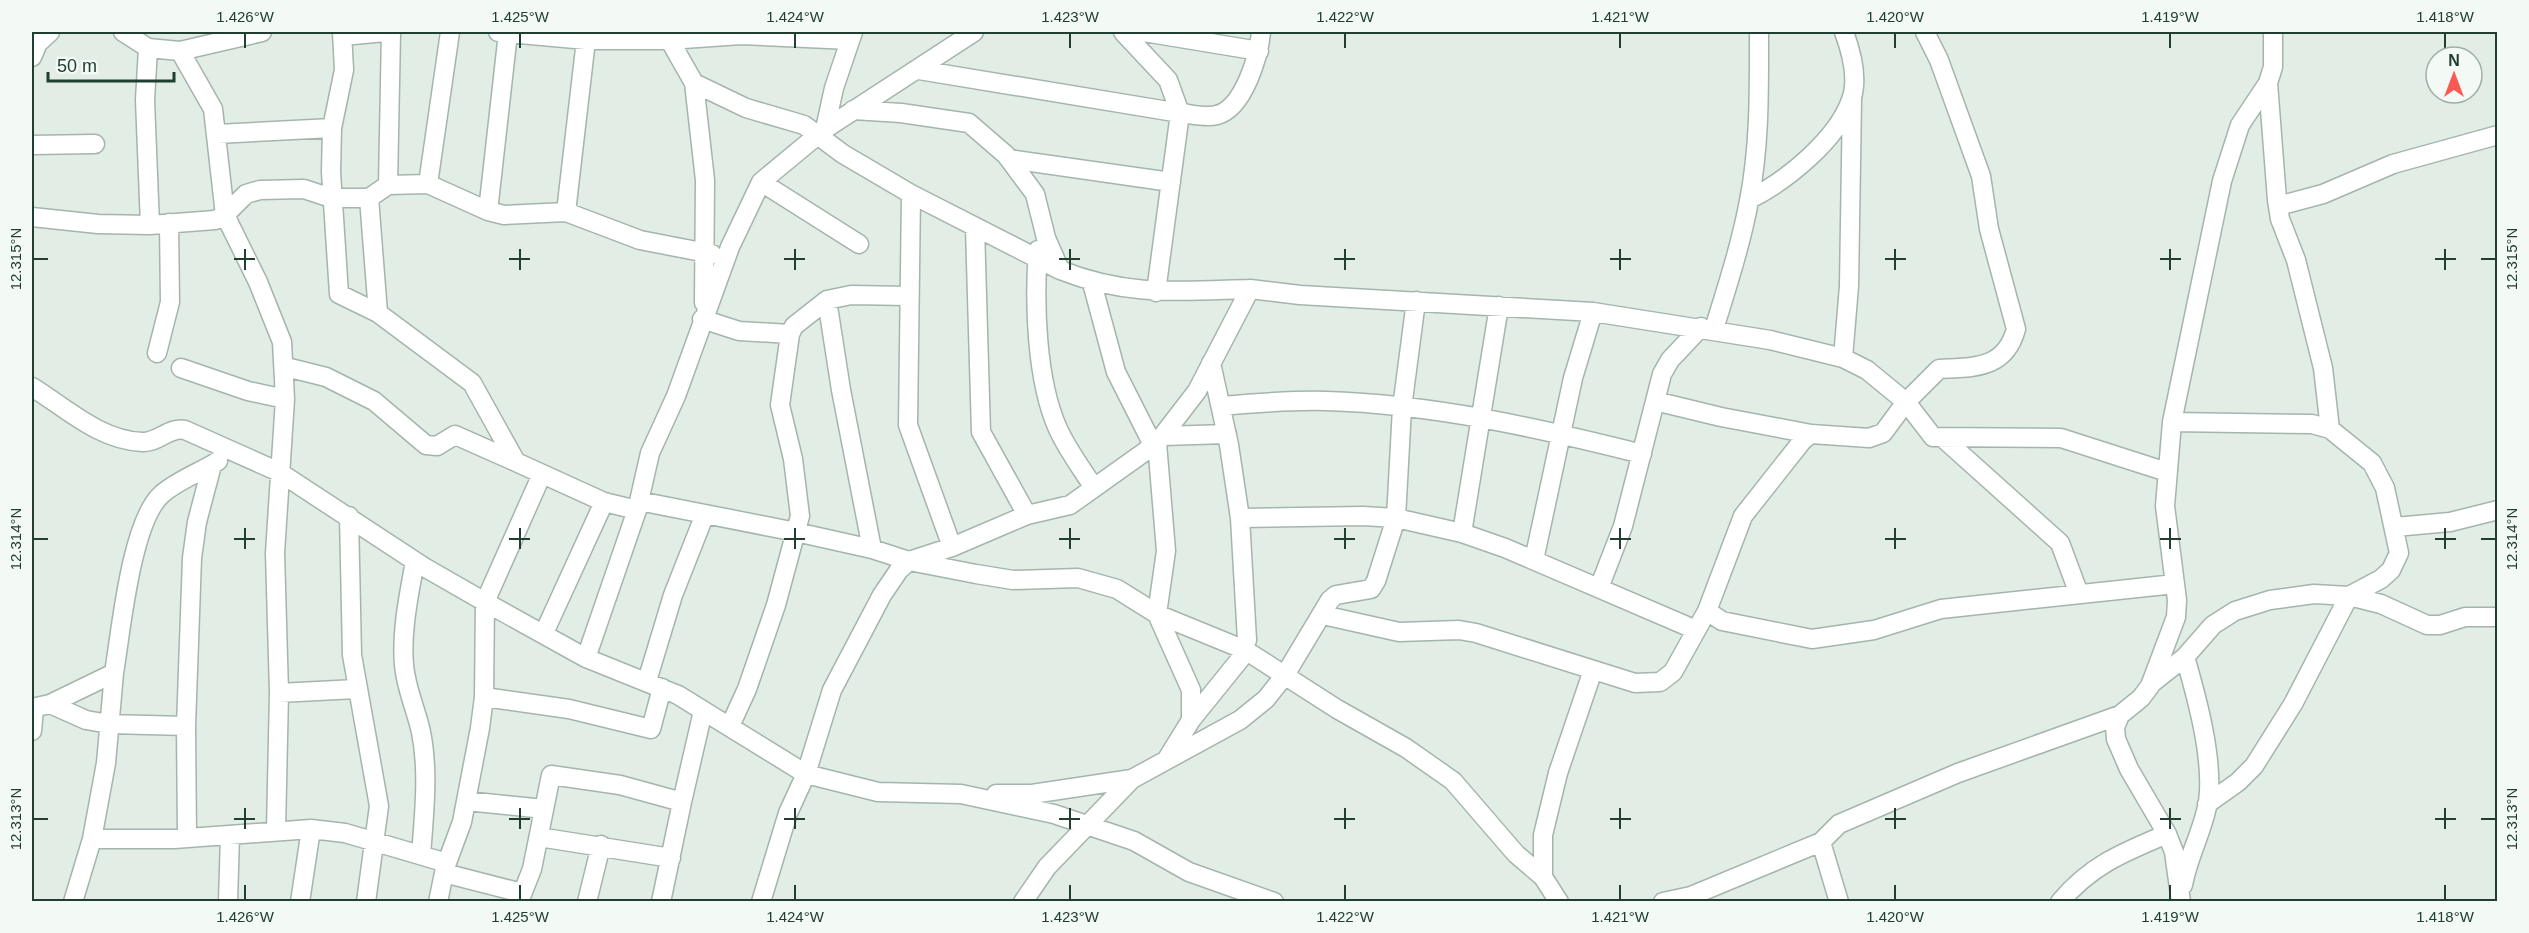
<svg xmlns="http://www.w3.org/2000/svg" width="2529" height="933" font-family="Helvetica,sans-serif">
<rect width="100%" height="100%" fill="#e2ede6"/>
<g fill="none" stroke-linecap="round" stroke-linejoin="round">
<!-- minor casing -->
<g stroke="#a4b5ac" stroke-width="21">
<path id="minor" d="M 123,32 L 148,48 L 180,51 L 213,109 L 225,215 L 258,282 L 282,342 L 285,399 L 275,553 L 279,693 L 276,830
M 342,32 L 344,70 L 332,128 L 331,172 L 339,294 L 378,313 L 472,383 L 516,462 L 604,502 L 637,510
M 498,32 L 586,40 L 669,40 L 741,35 L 850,40
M 665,32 L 694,83
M 1123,32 L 1168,80 L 1180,113 L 1156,292
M 1144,32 L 1259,51
M 343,36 L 385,32
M 148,48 L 145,100 L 150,225
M 180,51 L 262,32
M 32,57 L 38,43 L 50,32
M 919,70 L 1180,113 C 1191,114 1206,118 1217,115 C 1244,108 1259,55 1261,32
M 2268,83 L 2277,200 L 2280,219 L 2296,260 L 2323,368 L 2330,429
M 853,110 L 901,113 L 969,123 L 1006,155 L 1035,194 L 1046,238 L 1060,270 C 1128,297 1180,291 1250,289
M 825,129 L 834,88 L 853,32
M 217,134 L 332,128
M 32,145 L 95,144
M 1009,159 L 1171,182
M 761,182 L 859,244
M 428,184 L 450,32
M 388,185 L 428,184 L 488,211 L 504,215 L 566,212 L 640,240 L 712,254
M 911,194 L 908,425 L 952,547
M 1750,199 C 1786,181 1837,140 1851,100 C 1859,79 1851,51 1844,32
M 2278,206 L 2323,194 L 2393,164 L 2498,135
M 488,211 L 508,33
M 566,212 L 586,40
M 32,217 L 98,224 L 150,225 L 215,220 L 225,215 L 246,194 L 260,190 L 304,189 L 331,198 L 369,198
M 975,228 L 981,432 L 1027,515
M 1038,250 C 1034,302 1036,380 1058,429 C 1067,449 1082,469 1094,488
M 1092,283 L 1116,372 L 1153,445
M 704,303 L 705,180 L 694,83 L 746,108 L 804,125 L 843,154 L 911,194 L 1060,270
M 378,313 L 369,198 L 388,185 L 391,32
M 702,319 L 739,331 L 790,334
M 1714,329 C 1727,287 1741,244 1749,201 C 1760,145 1759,88 1759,32
M 157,353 L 170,302 L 169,223
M 1843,358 L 1849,286 L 1852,99
M 286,367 L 326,377 L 374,401 L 426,445 L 437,446 L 455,435 L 516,462
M 181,368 L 248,391 L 285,399
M 32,387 C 66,408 99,440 142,442 C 158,443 170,426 185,430 L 279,472 L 424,567 L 485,602 L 586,658 L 678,695 L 806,774 L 878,792 L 961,794 L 1054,814 L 1134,841 L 1189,872 L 1274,902
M 1655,401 L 1721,417 L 1811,434
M 1221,406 C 1255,403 1291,400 1326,401 C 1432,404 1539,428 1642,454
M 2172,422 L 2312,424 L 2330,429 L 2372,463 L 2385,488 L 2399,553 L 2391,570 L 2381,579 L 2349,596 L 2293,704 L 2254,766 L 2238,782 L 2207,804
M 1163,436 L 1227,434
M 1943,438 L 2060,543 L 2079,594
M 1157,443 L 1166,551 L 1157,614 L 1191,690 L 1191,720
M 639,501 L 796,532 L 872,549 L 909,561 L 976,574 L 1013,580 L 1078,578 L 1117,589 L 1157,614 L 1245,650 L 1337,709 L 1406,748 L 1453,781 L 1516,854 L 1543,877
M 349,516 L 352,655 L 379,806 L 366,902
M 1240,518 L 1363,516 L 1396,518 L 1462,533 L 1499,306
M 2395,527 L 2450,522 L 2498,510
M 1462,533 L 1505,548 L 1696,630
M 872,549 L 841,390 L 827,300 L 851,295 L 908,296
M 1534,560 L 1573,378 L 1593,312
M 415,561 C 409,595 401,631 404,665 C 406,689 416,709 421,732 C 429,772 424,815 421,855
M 1599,588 L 1623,526 L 1662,374 L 1670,360 L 1701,327
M 1707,611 L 1743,516 L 1803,440 L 1811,434 L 1869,438 L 1883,433 L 1906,402 L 1939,369 C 1973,367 2005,370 2016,329 L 1989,229 L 1981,176 L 1939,60 L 1925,32
M 1323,615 L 1399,632 L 1459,630 L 1476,633 L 1635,683 L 1660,682 L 1673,672 L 1707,611 L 1722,621 L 1812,639 L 1874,630 L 1941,609 L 2175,584
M 544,633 L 604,502
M 586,658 L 637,510 L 650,453 L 676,396 L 730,247 L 761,182 L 825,129 L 974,32
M 647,681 L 673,595 L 705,514
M 2152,683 L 2185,657 L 2213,625 L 2235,611 L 2270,600 L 2314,594 L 2349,596 L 2381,604 L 2427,625 L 2440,625 L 2465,617 L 2498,617
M 279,693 L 356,689
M 484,697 L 569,709 L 651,729 L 662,688
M 50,704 L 86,720 L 109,724 L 186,726
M 32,708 L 50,704 L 114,673 C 121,631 131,521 162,494 C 178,480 201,472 218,461
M 730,726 L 747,689 L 776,605 L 800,516 L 793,459 L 780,405 L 790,334 L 794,326 L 827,300
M 32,731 L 34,709
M 1167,759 L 1191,720 L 1241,658 L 1247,640 L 1240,518 L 1229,445 L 1211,363
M 996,794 L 1032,794 L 1132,779 L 1240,720 L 1266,699 L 1285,675 L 1330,600 L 1336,595 L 1371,589 L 1376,581 L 1396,518 L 1402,408 L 1416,301
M 466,801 L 544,809
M 539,837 L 671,858
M 187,838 L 186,726 L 192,558 L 197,522 L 212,465
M 92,839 L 174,839 L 311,829 L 345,833 L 447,863
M 1821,842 L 1839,902
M 444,873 L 522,893
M 2183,885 C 2188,856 2203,831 2208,802 C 2214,760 2197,698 2185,657
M 73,902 L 92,839 L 106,763 L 114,673
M 228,902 L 230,835
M 300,902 L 311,829
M 438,902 L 445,868 L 462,822 L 480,728 L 484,697 L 485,602 L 542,474
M 519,902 L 532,869 L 551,775 L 620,785 L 682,802 L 703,711
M 587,902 L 601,845
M 661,902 L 682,802
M 761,902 L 788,813 L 806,774 L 832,690 L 882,595 L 899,570 L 909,561 L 952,547 L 1027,515 L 1070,505 L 1157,443 L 1197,391 L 1250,289 L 1300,295 L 1593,312 L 1770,340 L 1843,358 L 1867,370 L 1906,402 L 1933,437 L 2061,438 L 2167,472
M 1023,902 L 1047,867 L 1132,779
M 1559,902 L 1543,877 L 1543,835 L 1558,773 L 1593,670
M 1663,902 L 1691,896 L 1821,842 L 1839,824 L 1958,773 L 2120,715
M 2060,902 C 2091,865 2124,852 2167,834
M 2181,902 L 2174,852 L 2167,834 L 2129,769 L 2116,739 L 2115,727 L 2120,715 L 2141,698 L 2150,686 L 2176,617 L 2177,600 L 2165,506 L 2172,422 L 2222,181 L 2240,125 L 2268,83 L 2273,67 L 2273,32"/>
</g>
<!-- minor -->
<use href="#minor" stroke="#fff" stroke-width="18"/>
</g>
<!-- ticks -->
<path fill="none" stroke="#213f31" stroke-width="2" d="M 245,33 L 245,48M 520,33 L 520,48M 795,33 L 795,48M 1070,33 L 1070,48M 1345,33 L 1345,48M 1620,33 L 1620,48M 1895,33 L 1895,48M 2170,33 L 2170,48M 2445,33 L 2445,48M 245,249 L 245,270M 520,249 L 520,270M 795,249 L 795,270M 1070,249 L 1070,270M 1345,249 L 1345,270M 1620,249 L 1620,270M 1895,249 L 1895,270M 2170,249 L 2170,270M 2445,249 L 2445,270M 33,259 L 48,259M 234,259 L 255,259M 509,259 L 530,259M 784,259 L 805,259M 1059,259 L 1080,259M 1334,259 L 1355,259M 1610,259 L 1631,259M 1885,259 L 1906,259M 2160,259 L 2181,259M 2435,259 L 2456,259M 2481,259 L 2496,259M 245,528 L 245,549M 520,528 L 520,549M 795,528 L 795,549M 1070,528 L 1070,549M 1345,528 L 1345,549M 1620,528 L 1620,549M 1895,528 L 1895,549M 2170,528 L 2170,549M 2445,528 L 2445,549M 33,539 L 48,539M 234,539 L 255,539M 509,539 L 530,539M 784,539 L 805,539M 1059,539 L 1080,539M 1334,539 L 1355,539M 1610,539 L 1631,539M 1885,539 L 1906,539M 2160,539 L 2181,539M 2435,539 L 2456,539M 2481,539 L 2496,539M 245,808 L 245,829M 520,808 L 520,829M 795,808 L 795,829M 1070,808 L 1070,829M 1345,808 L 1345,829M 1620,808 L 1620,829M 1895,808 L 1895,829M 2170,808 L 2170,829M 2445,808 L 2445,829M 33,819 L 48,819M 234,819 L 255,819M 509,819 L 530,819M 784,819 L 805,819M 1059,819 L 1080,819M 1334,819 L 1355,819M 1610,819 L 1631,819M 1885,819 L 1906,819M 2160,819 L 2181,819M 2435,819 L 2456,819M 2481,819 L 2496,819M 245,885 L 245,900M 520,885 L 520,900M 795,885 L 795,900M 1070,885 L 1070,900M 1345,885 L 1345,900M 1620,885 L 1620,900M 1895,885 L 1895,900M 2170,885 L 2170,900M 2445,885 L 2445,900"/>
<!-- border -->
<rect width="2529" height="933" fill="none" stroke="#f3f9f5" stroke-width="66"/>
<!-- north arrow -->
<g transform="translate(2454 75)"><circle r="28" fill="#f3f9f5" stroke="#9fafa7" stroke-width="1.5"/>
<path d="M0-4.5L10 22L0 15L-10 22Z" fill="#fa5a53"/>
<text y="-9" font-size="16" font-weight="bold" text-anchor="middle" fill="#213f31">N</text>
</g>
<!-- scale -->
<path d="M48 72v9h126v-9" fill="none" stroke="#213f31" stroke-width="3"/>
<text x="57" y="72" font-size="18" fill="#213f31" stroke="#f3f9f5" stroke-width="4.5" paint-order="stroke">50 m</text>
<rect x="33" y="33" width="2463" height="867" fill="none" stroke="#213f31" stroke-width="2"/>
<g font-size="15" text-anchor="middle" fill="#213f31">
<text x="245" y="22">1.426°W</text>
<text x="520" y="22">1.425°W</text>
<text x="795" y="22">1.424°W</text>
<text x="1070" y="22">1.423°W</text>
<text x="1345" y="22">1.422°W</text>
<text x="1620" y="22">1.421°W</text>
<text x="1895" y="22">1.420°W</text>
<text x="2170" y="22">1.419°W</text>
<text x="2445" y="22">1.418°W</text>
<text transform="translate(16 259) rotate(-90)" y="5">12.315°N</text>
<text transform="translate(2512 259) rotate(-90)" y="5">12.315°N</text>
<text transform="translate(16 539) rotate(-90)" y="5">12.314°N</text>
<text transform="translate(2512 539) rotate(-90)" y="5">12.314°N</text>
<text transform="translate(16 819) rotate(-90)" y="5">12.313°N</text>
<text transform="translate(2512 819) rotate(-90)" y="5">12.313°N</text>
<text x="245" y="922">1.426°W</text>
<text x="520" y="922">1.425°W</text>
<text x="795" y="922">1.424°W</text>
<text x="1070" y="922">1.423°W</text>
<text x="1345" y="922">1.422°W</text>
<text x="1620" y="922">1.421°W</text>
<text x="1895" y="922">1.420°W</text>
<text x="2170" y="922">1.419°W</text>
<text x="2445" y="922">1.418°W</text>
</g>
</svg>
